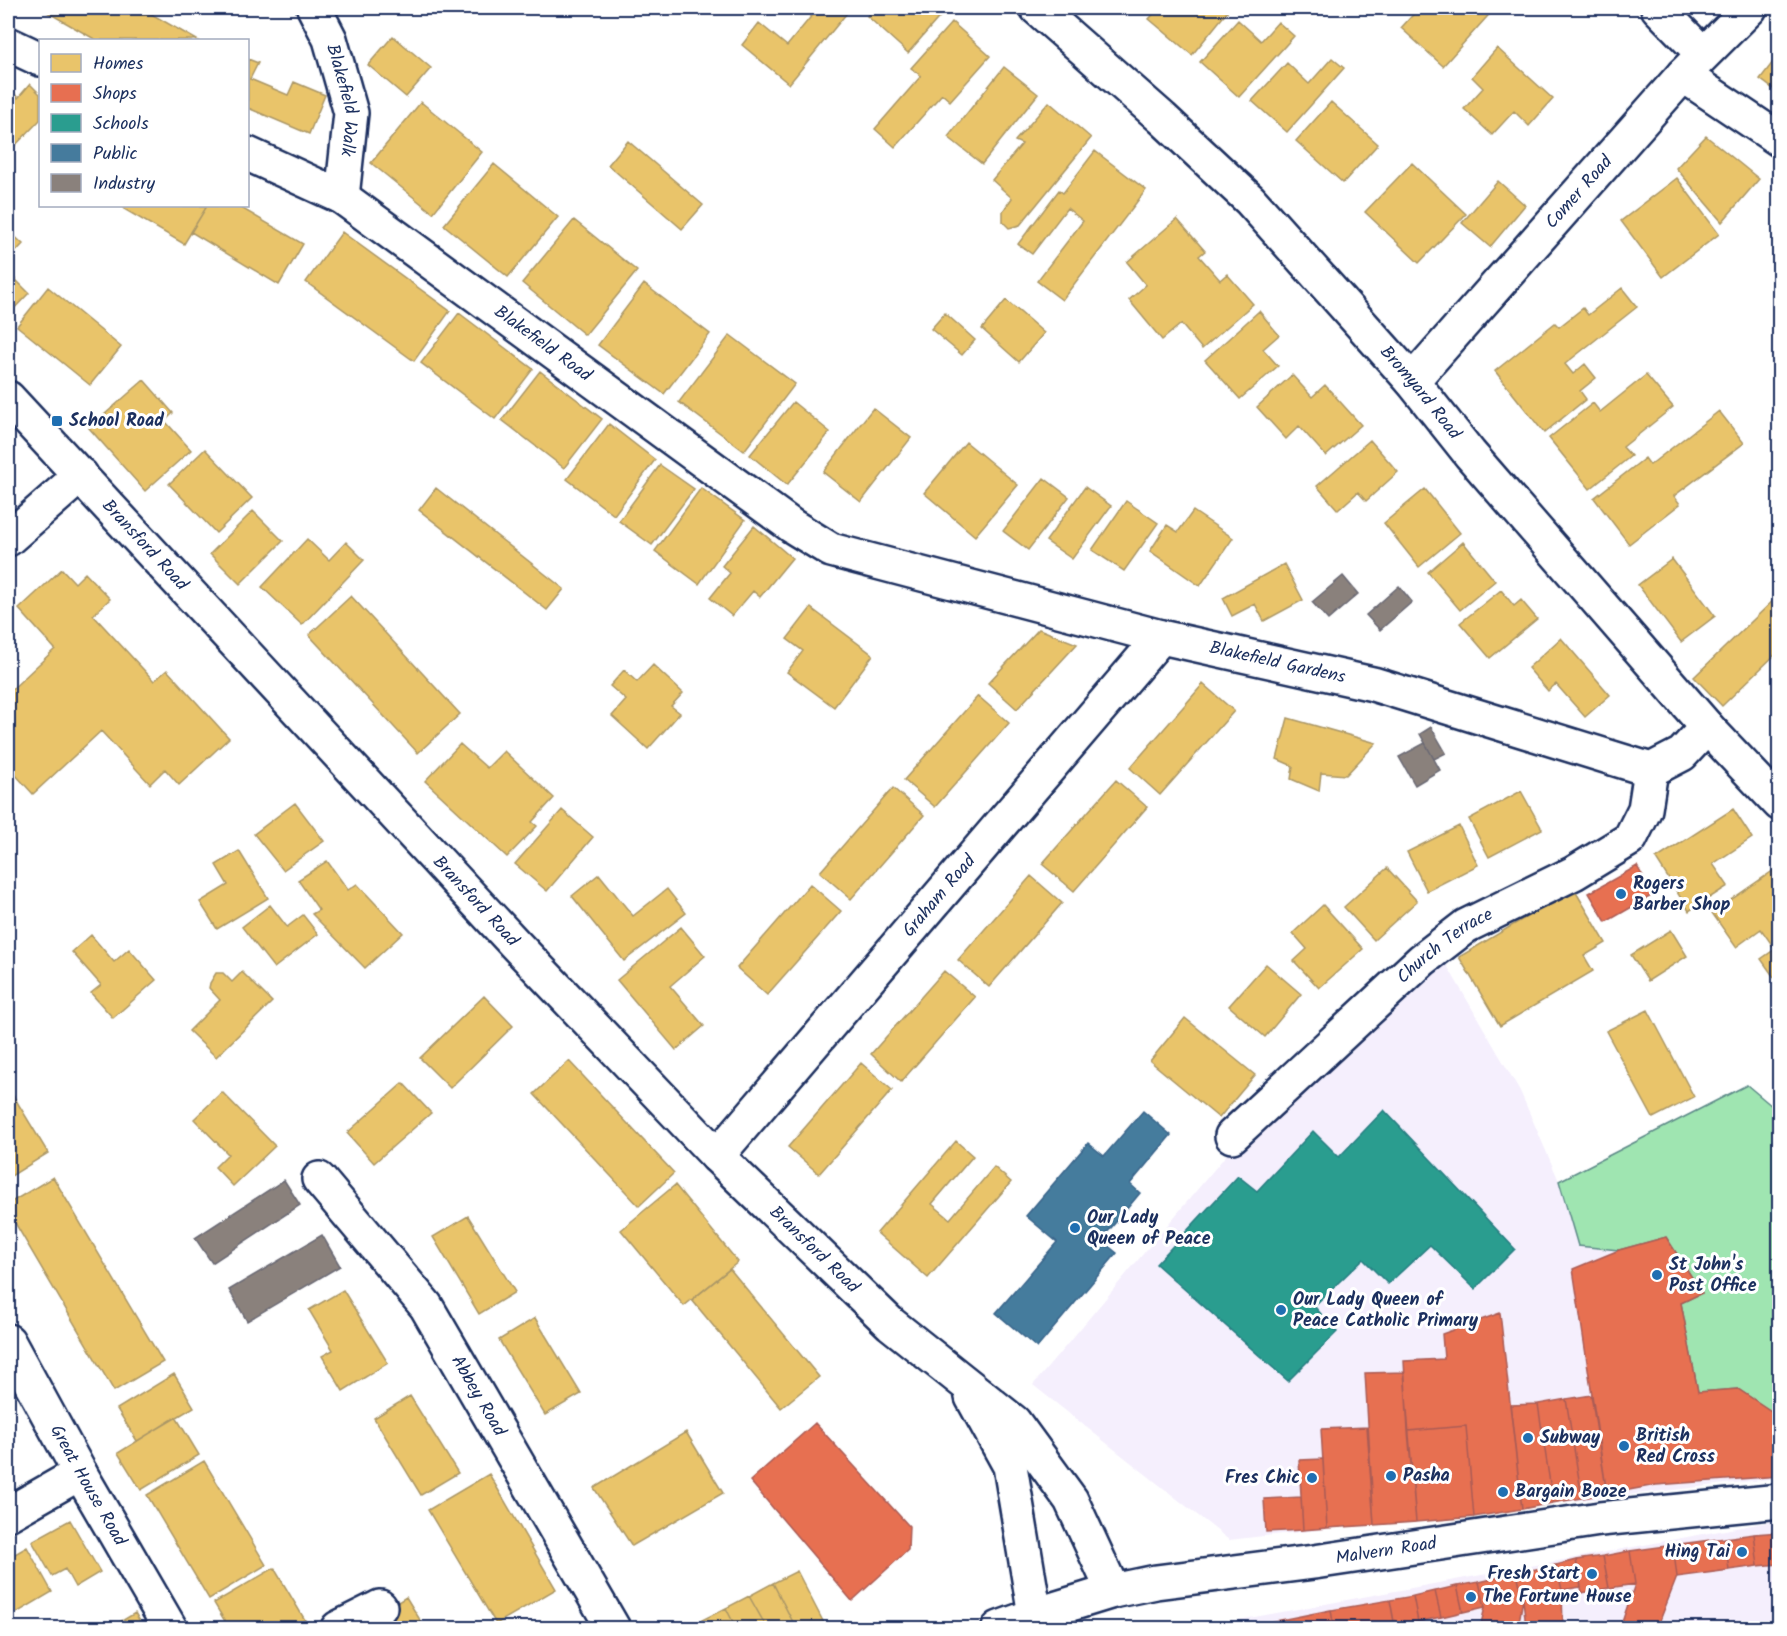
<svg xmlns="http://www.w3.org/2000/svg" width="1787" height="1636" font-family="Kalam,sans-serif">
<rect width="100%" height="100%" fill="#fff"/>
<filter id="ink" filterUnits="userSpaceOnUse"><feTurbulence type="fractalNoise" baseFrequency=".0167" numOctaves="2"/><feDisplacementMap in="SourceGraphic" scale="12" xChannelSelector="R" yChannelSelector="G"/><feConvolveMatrix kernelMatrix="1 2 1 2 8 2 1 2 1" color-interpolation-filters="sRGB"/></filter>
<g filter="url(#ink)">
<!-- built -->
<path fill="#f5effd" d="M 1445,962 L 1520,1091 L 1559,1181 L 1578,1246 L 1666,1237 L 1702,1293 L 1738,1389 L 1779,1417 L 1779,1478 L 1229,1540 L 1033,1385 L 1233,1147 Z
M 1779,1520 L 1779,1628 L 1195,1628 Z"/>
<!-- green -->
<path fill="#9fe5b1" stroke="#5d8a88" stroke-width="1.5" d="M 1747,1085 L 1779,1112 L 1779,1417 L 1738,1389 L 1698,1392 L 1681,1303 L 1702,1293 L 1666,1237 L 1619,1250 L 1578,1246 L 1559,1181 Z"/>
<!-- homes -->
<path fill="#e9c46a" stroke="#ab9766" stroke-width="1.5" d="M 40,8 L 141,8 L 197,40 L 96,40 Z
M 818,8 L 851,8 L 789,84 L 742,45 L 759,23 L 787,46 Z
M 874,8 L 937,8 L 943,13 L 908,53 L 867,16 Z
M 1159,8 L 1227,8 L 1227,12 L 1192,55 L 1149,19 Z
M 1419,8 L 1495,8 L 1443,66 L 1401,28 Z
M 1238,20 L 1261,41 L 1278,22 L 1294,36 L 1239,97 L 1200,62 Z
M 952,22 L 990,56 L 950,101 L 942,94 L 895,147 L 875,129 L 921,76 L 911,68 Z
M 393,36 L 431,68 L 406,97 L 368,65 Z
M 1497,48 L 1553,99 L 1529,126 L 1514,111 L 1492,135 L 1464,109 L 1483,88 L 1472,77 Z
M 1780,53 L 1780,94 L 1760,79 Z
M 1332,58 L 1344,68 L 1287,132 L 1252,101 L 1287,63 L 1309,84 Z
M 248,59 L 258,63 L 250,79 L 288,95 L 294,82 L 325,95 L 309,134 L 248,108 Z
M 1004,67 L 1038,94 L 982,164 L 948,137 Z
M 30,84 L 40,94 L 40,120 L 8,153 L 8,86 L 18,98 Z
M 421,102 L 482,152 L 433,213 L 371,163 Z
M 1049,102 L 1091,138 L 1020,225 L 1009,228 L 1003,222 L 1003,211 L 1012,198 L 992,180 L 1022,144 L 1015,141 Z
M 1331,102 L 1378,144 L 1343,183 L 1296,141 Z
M 1706,136 L 1759,179 L 1722,222 L 1676,168 Z
M 628,141 L 703,205 L 682,229 L 608,165 Z
M 1095,151 L 1146,190 L 1062,300 L 1037,281 L 1083,221 L 1067,208 L 1032,254 L 1018,244 L 1059,190 L 1063,193 Z
M 1412,163 L 1466,214 L 1419,263 L 1365,212 Z
M 494,164 L 558,217 L 508,277 L 444,225 Z
M 1677,178 L 1719,234 L 1663,277 L 1621,221 Z
M 1498,181 L 1525,205 L 1490,247 L 1462,223 Z
M 126,206 L 207,206 L 184,244 L 124,209 Z
M 207,206 L 238,206 L 303,244 L 279,285 L 191,232 Z
M 1177,219 L 1205,251 L 1199,256 L 1220,280 L 1227,274 L 1253,304 L 1202,349 L 1181,324 L 1162,340 L 1129,300 L 1146,285 L 1127,262 Z
M 574,220 L 637,271 L 585,335 L 522,283 Z
M 8,230 L 23,244 L 8,260 Z
M 342,232 L 450,311 L 414,361 L 306,282 Z
M 8,272 L 29,293 L 8,315 Z
M 644,284 L 710,334 L 664,394 L 598,345 Z
M 48,287 L 121,347 L 90,385 L 17,326 Z
M 1622,288 L 1637,307 L 1565,364 L 1573,374 L 1585,364 L 1596,378 L 1580,391 L 1586,399 L 1544,433 L 1495,371 L 1555,323 L 1559,327 L 1583,308 L 1588,315 Z
M 1006,300 L 1044,333 L 1019,362 L 982,329 Z
M 1259,311 L 1279,335 L 1263,349 L 1278,366 L 1240,399 L 1205,360 Z
M 459,313 L 533,369 L 495,419 L 421,363 Z
M 945,313 L 975,340 L 962,355 L 931,329 Z
M 730,335 L 795,384 L 744,451 L 679,402 Z
M 540,371 L 602,419 L 564,468 L 502,420 Z
M 1292,375 L 1312,397 L 1325,385 L 1361,425 L 1326,456 L 1299,426 L 1286,439 L 1257,407 Z
M 1646,375 L 1673,407 L 1623,447 L 1631,456 L 1590,489 L 1549,438 L 1593,403 L 1600,412 Z
M 144,380 L 173,413 L 165,421 L 191,450 L 145,491 L 89,428 Z
M 793,402 L 830,432 L 787,485 L 750,455 Z
M 873,408 L 911,438 L 861,502 L 823,472 Z
M 1719,411 L 1744,443 L 1674,496 L 1680,504 L 1629,544 L 1594,498 L 1645,458 L 1650,465 Z
M 609,424 L 655,460 L 614,515 L 567,479 Z
M 1370,440 L 1398,472 L 1366,501 L 1358,492 L 1338,510 L 1317,486 Z
M 966,442 L 1018,485 L 975,536 L 924,493 Z
M 205,449 L 252,498 L 216,533 L 169,484 Z
M 660,465 L 694,489 L 652,545 L 619,521 Z
M 1044,478 L 1069,497 L 1028,550 L 1003,531 Z
M 1085,487 L 1111,506 L 1072,559 L 1046,541 Z
M 436,488 L 564,589 L 547,610 L 419,510 Z
M 701,488 L 745,520 L 699,584 L 655,551 Z
M 1425,489 L 1460,533 L 1419,567 L 1384,523 Z
M 1126,501 L 1158,523 L 1124,571 L 1092,550 Z
M 253,511 L 283,541 L 240,584 L 210,554 Z
M 1193,511 L 1233,538 L 1200,586 L 1150,551 L 1167,525 L 1178,532 Z
M 754,526 L 792,558 L 760,597 L 753,591 L 732,616 L 710,598 L 730,573 L 722,566 Z
M 307,539 L 329,560 L 346,542 L 364,560 L 302,625 L 262,587 Z
M 1463,542 L 1495,581 L 1460,610 L 1428,572 Z
M 1672,559 L 1715,616 L 1681,642 L 1638,585 Z
M 1284,564 L 1303,600 L 1264,621 L 1255,604 L 1232,616 L 1223,598 Z
M 62,569 L 75,583 L 85,573 L 110,599 L 93,615 L 154,681 L 167,670 L 229,738 L 179,785 L 165,769 L 150,784 L 101,731 L 33,794 L 14,773 L 8,779 L 8,693 L 55,649 L 19,609 Z
M 1501,590 L 1514,606 L 1521,600 L 1537,619 L 1490,658 L 1460,623 Z
M 1779,595 L 1780,650 L 1722,706 L 1694,677 Z
M 351,596 L 460,714 L 418,753 L 309,635 Z
M 811,608 L 873,655 L 834,707 L 787,672 L 803,651 L 787,639 Z
M 1039,629 L 1077,644 L 1017,709 L 988,683 Z
M 1561,638 L 1610,695 L 1585,717 L 1556,684 L 1548,691 L 1528,668 Z
M 653,665 L 683,693 L 671,706 L 680,713 L 648,749 L 612,716 L 626,700 L 610,686 L 624,670 L 637,682 Z
M 1203,684 L 1234,711 L 1160,795 L 1130,768 Z
M 978,696 L 1009,723 L 935,807 L 904,780 Z
M 1288,718 L 1376,743 L 1346,775 L 1321,773 L 1319,791 L 1291,779 L 1293,766 L 1277,759 Z
M 460,744 L 487,768 L 504,751 L 554,798 L 532,822 L 537,826 L 507,857 L 425,781 Z
M 1116,780 L 1147,807 L 1074,891 L 1042,864 Z
M 893,788 L 924,815 L 851,899 L 820,872 Z
M 1521,791 L 1542,829 L 1489,857 L 1469,819 Z
M 295,803 L 324,841 L 283,870 L 254,834 Z
M 1733,809 L 1752,838 L 1713,864 L 1728,886 L 1689,911 L 1656,859 Z
M 562,810 L 593,837 L 547,891 L 515,864 Z
M 1459,826 L 1478,865 L 1427,891 L 1407,852 Z
M 239,851 L 268,898 L 217,929 L 200,902 L 228,885 L 216,865 Z
M 327,861 L 348,890 L 357,884 L 403,933 L 365,968 L 312,914 L 319,910 L 298,880 Z
M 1387,868 L 1417,901 L 1374,940 L 1344,907 Z
M 1777,868 L 1780,872 L 1778,983 L 1761,959 L 1775,949 L 1761,929 L 1736,947 L 1712,913 Z
M 599,874 L 633,916 L 667,889 L 686,913 L 624,961 L 572,896 Z
M 1031,876 L 1062,903 L 989,987 L 958,960 Z
M 810,884 L 841,911 L 767,995 L 737,968 Z
M 1574,889 L 1606,943 L 1584,956 L 1593,971 L 1500,1026 L 1459,957 Z
M 270,905 L 287,927 L 303,915 L 318,934 L 274,968 L 242,927 Z
M 1323,905 L 1363,949 L 1319,988 L 1294,961 L 1307,949 L 1293,933 Z
M 681,927 L 705,956 L 670,986 L 704,1026 L 676,1050 L 617,980 Z
M 1671,930 L 1687,956 L 1648,981 L 1631,955 Z
M 91,935 L 114,962 L 129,949 L 156,980 L 113,1018 L 91,993 L 101,985 L 72,952 Z
M 1266,964 L 1301,994 L 1265,1037 L 1229,1006 Z
M 944,971 L 975,997 L 901,1082 L 871,1054 Z
M 242,972 L 272,1002 L 216,1057 L 189,1031 L 220,1000 L 209,988 L 210,983 L 216,973 L 223,973 L 232,982 Z
M 484,996 L 513,1026 L 450,1088 L 420,1058 Z
M 1648,1010 L 1694,1097 L 1653,1118 L 1606,1031 Z
M 1185,1018 L 1255,1075 L 1219,1118 L 1150,1061 Z
M 569,1061 L 674,1173 L 639,1206 L 534,1094 Z
M 861,1063 L 892,1090 L 819,1174 L 788,1147 Z
M 403,1083 L 431,1113 L 374,1163 L 347,1133 Z
M 8,1087 L 48,1153 L 8,1178 Z
M 222,1092 L 275,1146 L 233,1186 L 215,1167 L 228,1154 L 194,1119 Z
M 956,1141 L 973,1156 L 932,1204 L 950,1219 L 994,1167 L 1011,1182 L 928,1278 L 877,1233 Z
M 53,1177 L 163,1362 L 114,1391 L 8,1211 L 8,1204 Z
M 675,1185 L 738,1262 L 684,1306 L 621,1230 Z
M 468,1216 L 515,1292 L 479,1314 L 433,1237 Z
M 730,1269 L 819,1377 L 781,1408 L 692,1300 Z
M 343,1290 L 388,1363 L 343,1391 L 322,1356 L 333,1350 L 309,1310 Z
M 535,1318 L 581,1394 L 545,1415 L 499,1340 Z
M 174,1374 L 194,1407 L 137,1441 L 117,1409 Z
M 410,1396 L 458,1473 L 421,1495 L 374,1418 Z
M 176,1417 L 199,1455 L 141,1490 L 118,1453 Z
M 686,1432 L 723,1493 L 632,1546 L 594,1488 Z
M 204,1461 L 266,1565 L 209,1599 L 147,1495 Z
M 489,1474 L 556,1589 L 496,1624 L 428,1510 Z
M 70,1520 L 100,1572 L 75,1587 L 65,1569 L 52,1576 L 32,1541 Z
M 27,1547 L 52,1592 L 8,1618 L 8,1558 Z
M 274,1568 L 305,1620 L 291,1628 L 229,1628 L 214,1603 Z
M 797,1571 L 826,1627 L 823,1628 L 796,1628 L 773,1583 Z
M 773,1583 L 796,1628 L 767,1628 L 749,1596 Z
M 749,1596 L 767,1628 L 736,1628 L 726,1608 Z
M 406,1597 L 425,1628 L 358,1628 L 358,1627 Z
M 726,1608 L 736,1628 L 707,1628 L 702,1620 Z
M 135,1613 L 144,1628 L 110,1628 Z"/>
<!-- shops -->
<path fill="#e76f51" stroke="#aa5c55" stroke-width="1.5" d="M 1637,866 L 1653,895 L 1606,922 L 1589,893 Z
M 1666,1237 L 1702,1293 L 1681,1303 L 1698,1392 L 1738,1389 L 1780,1417 L 1780,1476 L 1656,1485 L 1607,1494 L 1573,1269 L 1619,1250 Z
M 1500,1313 L 1522,1509 L 1474,1517 L 1466,1426 L 1408,1431 L 1404,1361 L 1444,1359 L 1442,1334 Z
M 1404,1372 L 1416,1522 L 1374,1525 L 1365,1373 Z
M 1591,1395 L 1607,1494 L 1582,1498 L 1566,1399 Z
M 1566,1399 L 1582,1498 L 1553,1503 L 1538,1404 Z
M 1538,1404 L 1553,1503 L 1522,1509 L 1510,1405 Z
M 815,1423 L 909,1526 L 908,1550 L 852,1601 L 750,1481 Z
M 1466,1426 L 1474,1517 L 1416,1522 L 1408,1431 Z
M 1367,1427 L 1374,1525 L 1327,1528 L 1321,1429 Z
M 1323,1459 L 1327,1528 L 1303,1530 L 1299,1460 Z
M 1301,1497 L 1303,1530 L 1266,1532 L 1264,1499 Z
M 1780,1532 L 1780,1564 L 1758,1566 L 1754,1534 Z
M 1754,1534 L 1758,1566 L 1729,1570 L 1725,1538 Z
M 1725,1538 L 1729,1570 L 1677,1577 L 1673,1545 Z
M 1673,1545 L 1677,1577 L 1657,1628 L 1620,1628 L 1635,1584 L 1630,1551 Z
M 1630,1551 L 1635,1584 L 1609,1588 L 1603,1556 Z
M 1603,1556 L 1609,1588 L 1582,1593 L 1576,1560 Z
M 1576,1560 L 1581,1587 L 1562,1590 L 1556,1565 Z
M 1556,1565 L 1562,1590 L 1563,1628 L 1526,1628 L 1523,1599 L 1517,1573 Z
M 1517,1573 L 1523,1599 L 1518,1628 L 1480,1628 L 1485,1607 L 1479,1582 Z
M 1479,1582 L 1485,1607 L 1463,1612 L 1457,1586 Z
M 1457,1586 L 1463,1612 L 1441,1617 L 1435,1591 Z
M 1435,1591 L 1441,1617 L 1418,1622 L 1413,1596 Z
M 1413,1596 L 1418,1622 L 1395,1627 L 1390,1600 Z
M 1390,1600 L 1395,1628 L 1334,1628 L 1331,1610 Z
M 1331,1610 L 1334,1628 L 1256,1628 L 1255,1625 Z"/>
<!-- schools -->
<path fill="#2a9d8f" stroke="#267c80" stroke-width="1.5" d="M 1384,1110 L 1515,1249 L 1475,1289 L 1430,1245 L 1388,1284 L 1363,1259 L 1314,1306 L 1337,1332 L 1288,1381 L 1156,1264 L 1238,1176 L 1257,1191 L 1313,1131 L 1339,1157 Z"/>
<!-- public -->
<path fill="#457b9d" stroke="#38648a" stroke-width="1.5" d="M 1143,1111 L 1171,1135 L 1130,1184 L 1140,1193 L 1101,1240 L 1117,1253 L 1037,1348 L 996,1313 L 1057,1242 L 1026,1216 L 1088,1143 L 1104,1156 Z"/>
<!-- industry -->
<path fill="#8a817c" stroke="#696873" stroke-width="1.5" d="M 1343,576 L 1358,594 L 1328,620 L 1312,602 Z
M 1399,586 L 1412,602 L 1380,630 L 1366,615 Z
M 1431,727 L 1446,753 L 1434,759 L 1420,734 Z
M 1425,743 L 1440,770 L 1415,785 L 1399,757 Z
M 284,1180 L 300,1205 L 212,1263 L 195,1238 Z
M 322,1235 L 340,1266 L 247,1321 L 229,1290 Z"/>
<g fill="none" stroke-linecap="round" stroke-linejoin="round">
<!-- street casing -->
<g stroke="#1b2f5e" stroke-width="38">
<g id="street">
<path id="s1" d="M 314,8 L 330,39 L 351,113 L 342,197"/>
<path d="M 1658,8 L 1703,54"/>
<path d="M 8,44 L 40,59"/>
<path d="M 1683,75 L 1780,140"/>
<path id="s2" d="M 248,154 L 342,197 L 792,526 L 831,550 L 1161,637 L 1373,684 L 1651,770 L 1682,754 L 1707,727"/>
<path d="M 8,539 L 81,475"/>
<path id="s3" d="M 1232,1136 L 1422,960 L 1466,926 L 1574,873 L 1630,839 L 1645,809 L 1651,770"/>
<path id="s4" d="M 717,1156 L 1161,637"/>
<path id="s5" d="M 319,1179 L 426,1306 L 613,1628"/>
<path id="s6" d="M 8,1341 L 80,1473 L 170,1628"/>
<path d="M 8,1514 L 80,1473"/>
<path d="M 338,1628 L 380,1607"/>
</g>
</g>
<!-- secondary casing -->
<g stroke="#1b2f5e" stroke-width="38">
<g id="secondary">
<path id="s7" d="M 1412,381 L 1683,75 L 1750,8"/>
<path id="s8" d="M 8,398 L 516,945 L 717,1156 L 891,1324 L 1014,1422 L 1071,1500 L 1113,1591"/>
<path d="M 972,1397 L 1010,1466 L 1035,1615"/>
<path id="s9" d="M 999,1628 L 1035,1615 L 1113,1591 L 1156,1582 L 1314,1562 L 1600,1519 L 1780,1501"/>
</g>
</g>
<!-- primary casing -->
<g stroke="#1b2f5e" stroke-width="38">
<g id="primary">
<path id="s10" d="M 1037,8 L 1162,118 L 1250,200 L 1412,381 L 1470,454 L 1707,727 L 1780,804"/>
</g>
</g>
<!-- street -->
<use href="#street" stroke="#fff" stroke-width="33"/>
<!-- secondary -->
<use href="#secondary" stroke="#fff" stroke-width="33"/>
<!-- primary -->
<use href="#primary" stroke="#fff" stroke-width="33"/>
</g>
</g>
<!-- markers -->
<g fill="#1f6fb2" stroke="#fff" stroke-width="2">
<rect x="51" y="415" width="12" height="12" rx="3"/>
<circle cx="1621" cy="894" r="6"/>
<circle cx="1075" cy="1228" r="6"/>
<circle cx="1657" cy="1275" r="6"/>
<circle cx="1281" cy="1310" r="6"/>
<circle cx="1528" cy="1438" r="6"/>
<circle cx="1624" cy="1446" r="6"/>
<circle cx="1391" cy="1476" r="6"/>
<circle cx="1312" cy="1478" r="6"/>
<circle cx="1503" cy="1492" r="6"/>
<circle cx="1742" cy="1552" r="6"/>
<circle cx="1592" cy="1574" r="6"/>
<circle cx="1471" cy="1597" r="6"/>
</g>
<g text-anchor="middle" dominant-baseline="central" stroke-width="6" stroke-linejoin="round" paint-order="stroke">
<!-- street labels -->
<g font-size="18" fill="#1b2f5e" stroke="#fff">
<text stroke="none"><textPath href="#s1" startOffset="98">Blakefield Walk</textPath></text>
<text stroke="none"><textPath href="#s7" startOffset="252">Comer Road</textPath></text>
<text stroke="none"><textPath href="#s2" startOffset="352">Blakefield Road</textPath></text>
<text stroke="none"><textPath href="#s10" startOffset="544">Bromyard Road</textPath></text>
<text stroke="none"><textPath href="#s8" startOffset="201">Bransford Road</textPath></text>
<text stroke="none"><textPath href="#s2" startOffset="1167">Blakefield Gardens</textPath></text>
<text stroke="none"><textPath href="#s4" startOffset="342">Graham Road</textPath></text>
<text stroke="none"><textPath href="#s8" startOffset="687">Bransford Road</textPath></text>
<text stroke="none"><textPath href="#s3" startOffset="286">Church Terrace</textPath></text>
<text stroke="none"><textPath href="#s8" startOffset="1173">Bransford Road</textPath></text>
<text stroke="none"><textPath href="#s5" startOffset="270">Abbey Road</textPath></text>
<text stroke="none"><textPath href="#s6" startOffset="165">Great House Road</textPath></text>
<text stroke="none"><textPath href="#s9" startOffset="396">Malvern Road</textPath></text>
</g>
<!-- poi labels -->
<g font-size="18" font-weight="bold" fill="#1b2f5e" stroke="#fff" text-anchor="start">
<text x="69" y="421">School Road</text>
<text x="1633" y="884">Rogers<tspan x="1633" dy="21">Barber Shop</tspan></text>
<text x="1087" y="1218">Our Lady<tspan x="1087" dy="21">Queen of Peace</tspan></text>
<text x="1669" y="1265">St John's<tspan x="1669" dy="21">Post Office</tspan></text>
<text x="1293" y="1300">Our Lady Queen of<tspan x="1293" dy="21">Peace Catholic Primary</tspan></text>
<text x="1636" y="1436">British<tspan x="1636" dy="21">Red Cross</tspan></text>
<text x="1540" y="1438">Subway</text>
<text x="1403" y="1476">Pasha</text>
<text x="1300" y="1478" text-anchor="end">Fres Chic</text>
<text x="1515" y="1492">Bargain Booze</text>
<text x="1730" y="1552" text-anchor="end">Hing Tai</text>
<text x="1580" y="1574" text-anchor="end">Fresh Start</text>
<text x="1483" y="1597">The Fortune House</text>
</g>
</g>
<!-- margin -->
<rect width="1787" height="1636" fill="none" stroke="#fff" stroke-width="30"/>
<rect x="15" y="15" width="1757" height="1606" fill="none" stroke="#1b2f5e" stroke-width="2" filter="url(#ink)"/>
<!-- legend -->
<rect x="39" y="39" width="210" height="168" fill="#ffffff" stroke="#a4acbf" stroke-width="1.5"/>
<rect x="51" y="54" width="30" height="18" fill="#e9c46a" stroke="#a4acbf" stroke-width="1.5"/>
<text x="93" y="69" font-size="18" fill="#1b2f5e">Homes</text>
<rect x="51" y="84" width="30" height="18" fill="#e76f51" stroke="#a4acbf" stroke-width="1.5"/>
<text x="93" y="99" font-size="18" fill="#1b2f5e">Shops</text>
<rect x="51" y="114" width="30" height="18" fill="#2a9d8f" stroke="#a4acbf" stroke-width="1.5"/>
<text x="93" y="129" font-size="18" fill="#1b2f5e">Schools</text>
<rect x="51" y="144" width="30" height="18" fill="#457b9d" stroke="#a4acbf" stroke-width="1.5"/>
<text x="93" y="159" font-size="18" fill="#1b2f5e">Public</text>
<rect x="51" y="174" width="30" height="18" fill="#8a817c" stroke="#a4acbf" stroke-width="1.5"/>
<text x="93" y="189" font-size="18" fill="#1b2f5e">Industry</text>
</svg>
